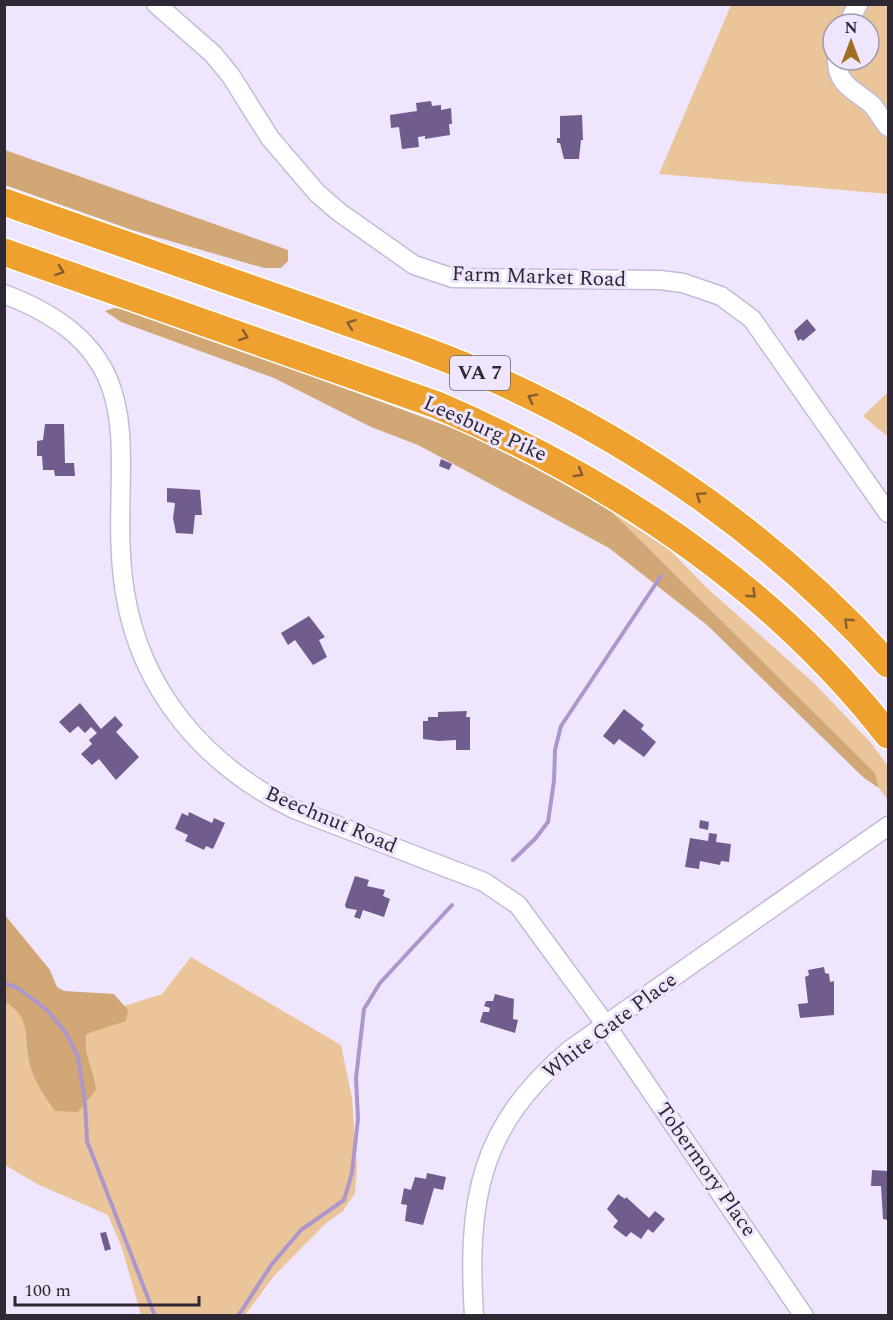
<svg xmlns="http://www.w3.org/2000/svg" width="893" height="1320" font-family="Spectral,serif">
<rect width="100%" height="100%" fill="#efe6fd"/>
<!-- green -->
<path fill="#eac59a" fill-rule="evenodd" d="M 731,5 L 888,5 L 888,194 L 659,174 ZM 833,24 L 869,24 L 869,60 L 833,60 Z
M 888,392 L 888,437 L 863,416 Z
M 613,513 L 670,550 L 707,588 L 814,683 L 871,743 L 888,766 L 888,800 L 879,788 L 875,773 Z
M 191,957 L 341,1045 L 352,1098 L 357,1169 L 355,1193 L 343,1211 L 324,1225 L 274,1276 L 245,1315 L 141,1315 L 122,1248 L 108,1215 L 37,1184 L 5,1165 L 5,980 L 108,1011 L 162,994 Z"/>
<!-- forest -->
<path fill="#d0a775" d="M 5,150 L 288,250 L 288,261 L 281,268 L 264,268 L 132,230 L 5,185 Z
M 114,308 L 129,309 L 463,432 L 585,492 L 613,513 L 875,773 L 879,788 L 864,778 L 707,625 L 609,548 L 418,445 L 371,427 L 274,378 L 121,322 L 105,311 Z
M 5,915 L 50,970 L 57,987 L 64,991 L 114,994 L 128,1010 L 126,1021 L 86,1034 C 83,1055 94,1069 96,1090 L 78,1112 L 55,1111 C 45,1097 34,1081 30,1065 C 23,1038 33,1018 5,1002 Z"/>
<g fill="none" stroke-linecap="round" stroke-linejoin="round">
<!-- stream -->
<path stroke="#ac96cc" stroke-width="4" d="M 513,860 L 535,839 L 548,822 L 554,781 L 555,750 L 561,726 L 661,576
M 4,983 L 18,988 L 47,1010 L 66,1033 L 78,1057 L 85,1102 L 87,1141 L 155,1316
M 238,1316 L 272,1264 L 301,1230 L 344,1200 L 352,1173 L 358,1119 L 356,1078 L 364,1009 L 380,983 L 452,905"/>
</g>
<!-- building -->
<path fill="#715c8e" d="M 431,101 L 432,106 L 441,105 L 441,110 L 451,108 L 452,124 L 449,124 L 450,135 L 425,139 L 425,136 L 418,137 L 419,147 L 402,149 L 399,127 L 391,128 L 390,115 L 417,111 L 416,103 Z
M 582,115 L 583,140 L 581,140 L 579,159 L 564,159 L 560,143 L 557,143 L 557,138 L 560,138 L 560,116 Z
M 807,319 L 816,330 L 803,341 L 801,339 L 798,341 L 794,331 Z
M 45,424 L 64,424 L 65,463 L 74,463 L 75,476 L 55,476 L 54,470 L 43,470 L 42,456 L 37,456 L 37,441 L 43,440 Z
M 441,459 L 452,464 L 449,470 L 439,466 Z
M 167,488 L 200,490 L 202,515 L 195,515 L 193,534 L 176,533 L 173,518 L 175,503 L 167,502 Z
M 309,616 L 325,637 L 319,640 L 327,657 L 313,665 L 295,640 L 288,645 L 281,633 Z
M 80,703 L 101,729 L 115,716 L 123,725 L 116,732 L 139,757 L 116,780 L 99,759 L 92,765 L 81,754 L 92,744 L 89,740 L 97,733 L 91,727 L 85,733 L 78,726 L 70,733 L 59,722 Z
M 624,709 L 644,725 L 641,729 L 656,742 L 644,757 L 619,739 L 614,745 L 603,736 Z
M 467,711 L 466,717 L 470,717 L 470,750 L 456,750 L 456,740 L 439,741 L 423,739 L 423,721 L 428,721 L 428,717 L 438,717 L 438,712 Z
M 189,812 L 212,823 L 214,818 L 225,823 L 213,849 L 206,846 L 204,850 L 185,841 L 188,835 L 175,829 L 182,813 L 188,816 Z
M 700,820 L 709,822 L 708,830 L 699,828 Z
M 709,833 L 717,834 L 716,842 L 731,844 L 729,862 L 721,861 L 720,865 L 700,861 L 699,869 L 685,867 L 690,838 L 708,841 Z
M 355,876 L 369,880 L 367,886 L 385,890 L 383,896 L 390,899 L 384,917 L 363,910 L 360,919 L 354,917 L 357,910 L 346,908 L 345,905 Z
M 824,967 L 825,973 L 829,974 L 830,982 L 834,981 L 834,1015 L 800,1018 L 798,1004 L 808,1003 L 805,977 L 809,975 L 808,970 Z
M 495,994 L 514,999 L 513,1019 L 518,1020 L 515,1033 L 480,1022 L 483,1012 L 489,1012 L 490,1008 L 484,1006 L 486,1001 L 493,1001 Z
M 872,1170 L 888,1171 L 888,1220 L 883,1219 L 881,1186 L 871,1186 Z
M 427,1173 L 446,1177 L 443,1190 L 434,1188 L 423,1225 L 405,1221 L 407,1205 L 401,1204 L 404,1188 L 411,1190 L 415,1177 L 426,1179 Z
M 618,1194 L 625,1199 L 626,1197 L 649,1218 L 655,1211 L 665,1219 L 653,1233 L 648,1229 L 641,1239 L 631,1232 L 626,1237 L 613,1227 L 618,1221 L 607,1209 Z
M 106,1232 L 111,1249 L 105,1251 L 100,1233 Z"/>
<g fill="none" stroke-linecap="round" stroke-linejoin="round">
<!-- minor casing -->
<g stroke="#c6bbd7" stroke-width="21">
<path id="minor" d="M 156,4 L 213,54 L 231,76 L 270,138 L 317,193 L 339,212 L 414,265 L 453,278 L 660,280 L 683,283 L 721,296 L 752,319 L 888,513
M 848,24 L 858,4
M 837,60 C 837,88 859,91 874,107 C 879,114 883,121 888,127
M 4,294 C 169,357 104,464 125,593 C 141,692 206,766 294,809 L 484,882 L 518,905 L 606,1025 L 804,1316
M 474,1316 C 467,1201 478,1127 571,1049 L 888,826"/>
</g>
<!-- highway casing -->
<g stroke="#fff" stroke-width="30">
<path id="highway" d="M 4,202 C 110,239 216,276 321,313 C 379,334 440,354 497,380 C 645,447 779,543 888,664
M 4,252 L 437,405 C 609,479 771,585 888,735"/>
</g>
<!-- minor -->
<use href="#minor" stroke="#fff" stroke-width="18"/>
<!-- highway -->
<use href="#highway" stroke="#efa12f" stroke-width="27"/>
</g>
<!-- one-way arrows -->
<defs><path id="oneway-chevron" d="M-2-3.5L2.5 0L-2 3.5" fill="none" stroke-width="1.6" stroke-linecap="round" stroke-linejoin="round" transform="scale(1.5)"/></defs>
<g stroke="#845e31">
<use href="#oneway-chevron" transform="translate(60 271) rotate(19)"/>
<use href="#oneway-chevron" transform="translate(351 324) rotate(-160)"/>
<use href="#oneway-chevron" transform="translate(244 336) rotate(20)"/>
<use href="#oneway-chevron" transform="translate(532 398) rotate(-153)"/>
<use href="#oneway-chevron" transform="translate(579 473) rotate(30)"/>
<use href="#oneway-chevron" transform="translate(700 496) rotate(-146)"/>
<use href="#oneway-chevron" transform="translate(752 594) rotate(43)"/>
<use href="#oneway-chevron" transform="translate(848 622) rotate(-136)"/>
</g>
<g text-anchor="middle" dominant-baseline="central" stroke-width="6" stroke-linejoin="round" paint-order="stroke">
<!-- shield labels -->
<rect fill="#efe6fd" stroke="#676170" stroke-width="1.5" x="450" y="356" width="60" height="34" rx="4.5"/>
<g font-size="20" font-weight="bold" fill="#2d2833">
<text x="480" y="373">VA 7</text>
</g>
<!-- street labels -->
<g font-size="21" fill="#2d2833" stroke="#efe6fd">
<text transform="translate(539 277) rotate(2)">Farm Market Road</text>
<text transform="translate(485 429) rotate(24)">Leesburg Pike</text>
<text transform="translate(331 820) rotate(23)">Beechnut Road</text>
<text transform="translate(610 1026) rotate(-37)">White Gate Place</text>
<text transform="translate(706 1170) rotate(55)">Tobermory Place</text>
</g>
</g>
<!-- border -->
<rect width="893" height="1320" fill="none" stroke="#2d2833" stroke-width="12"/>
<!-- north arrow -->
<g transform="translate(851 42)"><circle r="28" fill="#efe6fd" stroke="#a19aac" stroke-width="1.5"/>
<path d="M0-4.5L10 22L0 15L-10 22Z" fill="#a26e25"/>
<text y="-9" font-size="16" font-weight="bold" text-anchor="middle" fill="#2d2833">N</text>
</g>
<!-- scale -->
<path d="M15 1296v9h184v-9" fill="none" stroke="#2d2833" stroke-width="3"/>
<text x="24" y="1296" font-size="18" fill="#2d2833" stroke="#efe6fd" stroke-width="4.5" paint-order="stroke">100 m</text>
</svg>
